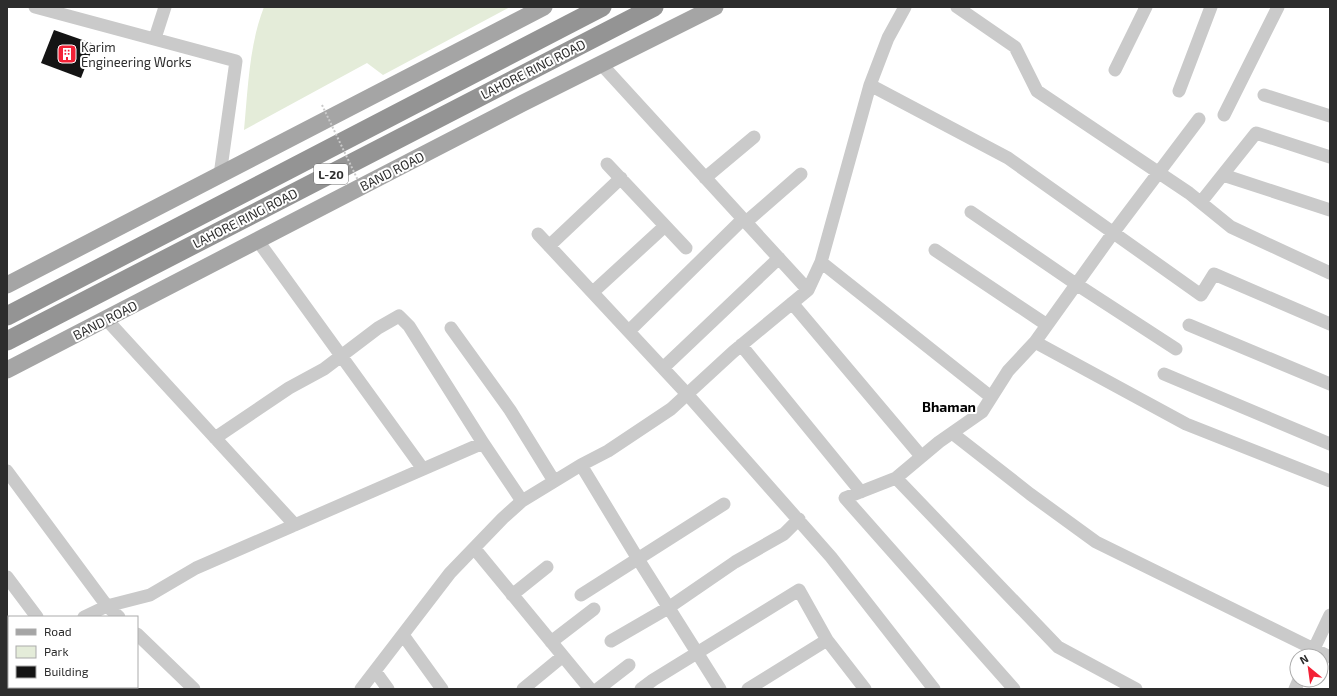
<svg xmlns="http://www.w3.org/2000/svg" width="1337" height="696" font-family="'Exo 2',sans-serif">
<rect width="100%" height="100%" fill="#fff"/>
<!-- green -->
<path fill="#e4ecd9" d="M 264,7 L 510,7 L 383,75 L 367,63 L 244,130 C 248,89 249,45 264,7 Z"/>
<!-- building -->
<path fill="#141414" d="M 54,30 L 94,44 L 81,78 L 41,63 Z"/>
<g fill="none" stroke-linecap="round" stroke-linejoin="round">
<!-- minor -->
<path stroke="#cacaca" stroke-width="13" d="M 35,7 L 236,61 L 220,175
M 957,7 L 1015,47 L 1037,91 L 1189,193 L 1231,227 L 1330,273
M 155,38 L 165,7
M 602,65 L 808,290
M 1115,70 L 1146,7
M 870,85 L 1008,158 L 1201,295 L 1214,274 L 1330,324
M 1179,91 L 1211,7
M 1264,95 L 1330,116
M 1224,115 L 1278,7
M 607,164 L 686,248
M 1223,175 L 1330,210
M 705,178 L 754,137
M 1201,202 L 1256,133 L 1330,157
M 971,212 L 1076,284 L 1176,349
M 746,222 L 801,174
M 538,234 L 687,394 L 831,557 L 934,689
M 258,241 L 423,469
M 549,246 L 621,178
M 935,250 L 1047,325
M 821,262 L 991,397
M 593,292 L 665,226
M 792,303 L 921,456
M 106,319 L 295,525
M 1189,325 L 1330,384
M 451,328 L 510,410 L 554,481
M 629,331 L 743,219
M 1035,342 L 1113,233 L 1199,119
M 741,345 L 861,492
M 663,368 L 779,258
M 1164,374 L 1330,444
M 952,433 L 1030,494 L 1096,542 L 1330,657
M 215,438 L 289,388 L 324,369 L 378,328 L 399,316 L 409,326 L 483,443
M 581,465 L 638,559 L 720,689
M 7,471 L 107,606 L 119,617
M 896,478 L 1058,647 L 1136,689
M 474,548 L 590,689
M 7,577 L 37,617
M 512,595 L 547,567
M 581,595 L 724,504
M 84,617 L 107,606 L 150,595 L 196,568 L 483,443 L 522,501
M 137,634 L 194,689
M 403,635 L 442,689
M 611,641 L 668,608 L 735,562 L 784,534 L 799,519
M 551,642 L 594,609
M 7,650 L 9,649
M 1311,655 L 1330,615
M 375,671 L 388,689
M 105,687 L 108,689
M 361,689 L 450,573 L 503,518 L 522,501 L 581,465 L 608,451 L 671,409 L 733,352 L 808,290 L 821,262 L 870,85 L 888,38 L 905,7
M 523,689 L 563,656
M 598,689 L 629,665
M 641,689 L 653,680 L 799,590 L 827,640 L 865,689
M 748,689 L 827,640
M 1014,689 L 845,498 L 896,478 L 939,442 L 982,412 L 1008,371 L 1035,342 L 1186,424 L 1330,481
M 1295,689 L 1299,680"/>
<!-- major -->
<path stroke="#a5a5a5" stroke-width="17" d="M 7,285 L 544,7
M 7,370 L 523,103 L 715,7"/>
<!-- highway -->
<path stroke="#949494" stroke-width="19" d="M 7,316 L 602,7
M 7,341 L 654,7"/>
<!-- path-bridge -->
<path stroke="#cacaca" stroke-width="2" stroke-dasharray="2 2" stroke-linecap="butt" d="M 322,105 L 364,193"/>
</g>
<!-- icons -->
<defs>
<g id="building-square" transform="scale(1)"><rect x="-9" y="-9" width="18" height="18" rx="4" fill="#f32136" stroke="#fff"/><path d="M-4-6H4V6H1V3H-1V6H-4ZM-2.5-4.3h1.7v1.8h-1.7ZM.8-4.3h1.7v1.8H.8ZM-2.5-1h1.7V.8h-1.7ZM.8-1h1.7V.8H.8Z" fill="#fff"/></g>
</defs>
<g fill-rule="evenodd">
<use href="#building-square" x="67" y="54"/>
</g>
<g text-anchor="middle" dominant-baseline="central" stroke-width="4" stroke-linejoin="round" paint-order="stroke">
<!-- shield labels -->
<rect fill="#fff" stroke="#6c6c6c" stroke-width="1" x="314" y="164" width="34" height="20" rx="3"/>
<g font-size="12" font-weight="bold" fill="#2d2d2d">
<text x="331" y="174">L-20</text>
</g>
<!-- poi labels -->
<g font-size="13" fill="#2d2d2d" stroke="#fff" text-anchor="start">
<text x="81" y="47">Karim<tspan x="81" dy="15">Engineering Works</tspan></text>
</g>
<!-- street labels -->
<g font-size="13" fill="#2d2d2d" stroke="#fff">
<text transform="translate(533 69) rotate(-27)">LAHORE RING ROAD</text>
<text transform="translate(392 171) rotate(-27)">BAND ROAD</text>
<text transform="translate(245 218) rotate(-27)">LAHORE RING ROAD</text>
<text transform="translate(105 320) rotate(-27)">BAND ROAD</text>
</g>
<!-- neighbourhood labels -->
<g font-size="14" font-weight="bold" fill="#000" stroke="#fff">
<text x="949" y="406">Bhaman</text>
</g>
</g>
<!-- border -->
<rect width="1337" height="696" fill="none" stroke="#2d2d2d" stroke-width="16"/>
<!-- legend -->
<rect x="8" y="616" width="130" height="72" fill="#ffffff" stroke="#ababab"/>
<rect x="16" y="629" width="20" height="6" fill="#a5a5a5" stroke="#ababab"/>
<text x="44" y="636" font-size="12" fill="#2d2d2d">Road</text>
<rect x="16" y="646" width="20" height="12" fill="#e4ecd9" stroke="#ababab"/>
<text x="44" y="656" font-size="12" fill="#2d2d2d">Park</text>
<rect x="16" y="666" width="20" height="12" fill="#141414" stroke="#ababab"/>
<text x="44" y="676" font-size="12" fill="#2d2d2d">Building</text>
<!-- north arrow -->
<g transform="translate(1309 668) rotate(331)"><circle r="19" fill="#ffffff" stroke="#ababab"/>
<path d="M0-3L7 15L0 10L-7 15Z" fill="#f32136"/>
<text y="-6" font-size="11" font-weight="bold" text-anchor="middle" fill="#2d2d2d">N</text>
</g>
</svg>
